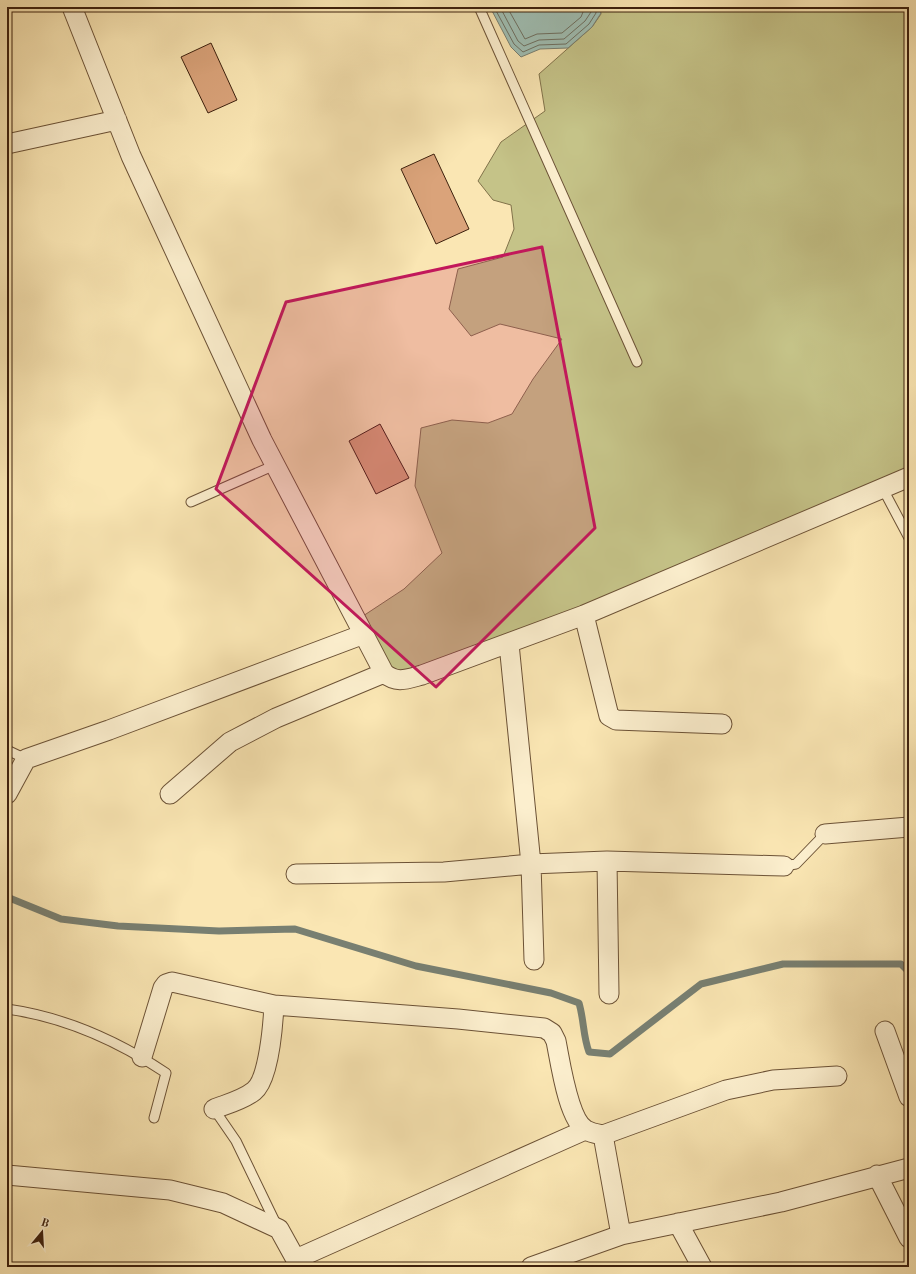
<svg xmlns="http://www.w3.org/2000/svg" width="916" height="1274" font-family="'Old Standard TT',serif">
<rect width="100%" height="100%" fill="#fae6b3"/>
<filter id="stains"><feTurbulence type="fractalNoise" baseFrequency=".005" numOctaves="4"/><feColorMatrix values="0 0 0 0 .2 0 0 0 0 .09 0 0 0 0 .02 0 0 0 .5 -.17"/></filter>
<radialGradient id="worn" r=".72"><stop offset=".6" stop-color="#630" stop-opacity="0"/><stop offset="1" stop-color="#630" stop-opacity=".3"/></radialGradient>
<!-- green -->
<path fill="#c5c388" stroke="#81724a" d="M 599,7 L 909,7 L 909,468 L 581,608 L 419,668 L 401,672 L 390,668 L 363,616 L 404,589 L 442,553 L 415,486 L 421,428 L 452,420 L 488,423 L 512,414 L 533,379 L 562,339 L 500,324 L 471,336 L 449,309 L 458,269 L 503,257 L 514,229 L 511,205 L 493,200 L 478,181 L 501,142 L 545,111 L 539,74 L 592,27 L 601,14 Z"/>
<!-- water -->
<path fill="#9fbeb3" stroke="#787f71" d="M 490,7 L 599,7 L 601,13 L 592,27 L 568,48 L 540,49 L 521,57 L 511,47 Z"/>
<g fill="none" stroke-linecap="round" stroke-linejoin="round">
<!-- shore -->
<path stroke="#6e6f60" stroke-width="1" d="M 494,7 L 514,44 L 523,52 L 539,45 L 566,44 L 589,24 L 596,13 L 596,7
M 500,7 L 518,41 L 524,46 L 539,40 L 564,39 L 585,21 L 591,12 L 591,7
M 507,7 L 525,39 L 537,34 L 562,33 L 581,17 L 585,7"/>
<!-- stream -->
<path stroke="#787f71" stroke-width="7" d="M 7,897 L 61,919 L 118,926 L 219,931 L 295,929 L 416,966 L 551,993 L 579,1003 C 584,1020 583,1036 589,1052 L 610,1054 L 701,984 L 783,964 L 901,964 L 909,972"/>
</g>
<!-- building -->
<path fill="#daa37a" stroke="#3d200d" d="M 211,43 L 237,100 L 208,113 L 181,57 Z
M 434,154 L 469,229 L 436,244 L 401,169 Z
M 380,424 L 409,478 L 376,494 L 349,441 Z"/>
<g fill="none" stroke-linecap="round" stroke-linejoin="round">
<!-- lane casing -->
<g stroke="#6c5236" stroke-width="11">
<path id="lane" d="M 479,7 L 637,362
M 883,489 L 909,538
M 191,502 L 275,465
M 7,750 L 26,759
M 784,866 L 796,864 L 825,834
M 7,1009 C 64,1017 118,1041 166,1073 L 154,1118
M 214,1109 L 236,1141 L 277,1226"/>
</g>
<!-- street casing -->
<g stroke="#6c5236" stroke-width="21">
<path id="street" d="M 72,7 L 131,156 L 262,440 L 384,673 C 397,684 407,679 422,675 L 584,615 L 909,477
M 7,144 L 117,120
M 584,615 L 609,716 L 616,720 L 722,724
M 509,644 L 531,864 L 534,960
M 7,794 L 26,759 L 109,730 L 364,634
M 170,794 L 230,742 L 276,718 L 384,673
M 825,834 L 909,827
M 607,861 L 609,994
M 296,874 L 444,872 L 531,864 L 607,861 L 784,866
M 274,1005 L 458,1019 L 544,1028 L 552,1033 L 556,1041 C 560,1060 568,1120 586,1130 C 591,1133 598,1134 603,1135
M 885,1031 L 909,1097
M 142,1057 L 163,988 L 166,984 L 172,982 L 274,1005 C 273,1024 269,1079 254,1091 C 243,1100 227,1104 214,1109
M 7,1175 L 170,1190 L 223,1203 L 279,1229 L 300,1267
M 877,1175 L 909,1238
M 678,1223 L 702,1267
M 621,1235 L 603,1135 L 726,1090 L 773,1080 L 837,1076
M 296,1259 L 585,1130
M 531,1267 L 621,1235 L 781,1202 L 909,1168"/>
</g>
<!-- lane -->
<use href="#lane" stroke="#fcefce" stroke-width="9"/>
<!-- street -->
<use href="#street" stroke="#fcefce" stroke-width="19"/>
</g>
<!-- marked area -->
<path fill="#c2185b" fill-opacity="0.2" stroke="#c2185b" stroke-width="3" stroke-linejoin="round" d="M 542,247 L 595,528 L 436,687 L 216,489 L 286,302 Z"/>
<!-- margin -->
<rect width="916" height="1274" fill="none" stroke="#fae6b3" stroke-width="24"/>
<rect x="8" y="8" width="900" height="1258" fill="none" stroke="#3d200d" stroke-width="2"/>
<rect x="12" y="12" width="892" height="1250" fill="none" stroke="#3d200d"/>
<!-- north arrow -->
<g transform="translate(42 1232) rotate(18)" stroke="#fcefce" stroke-width="3" paint-order="stroke">
<path d="M0-3L7 15L0 10L-7 15Z" fill="#3d200d"/>
<text y="-6" font-size="11" font-weight="bold" text-anchor="middle" fill="#3d200d">B</text>
</g>
<rect width="100%" height="100%" filter="url(#stains)"/>
<rect width="100%" height="100%" fill="url(#worn)"/>
</svg>
